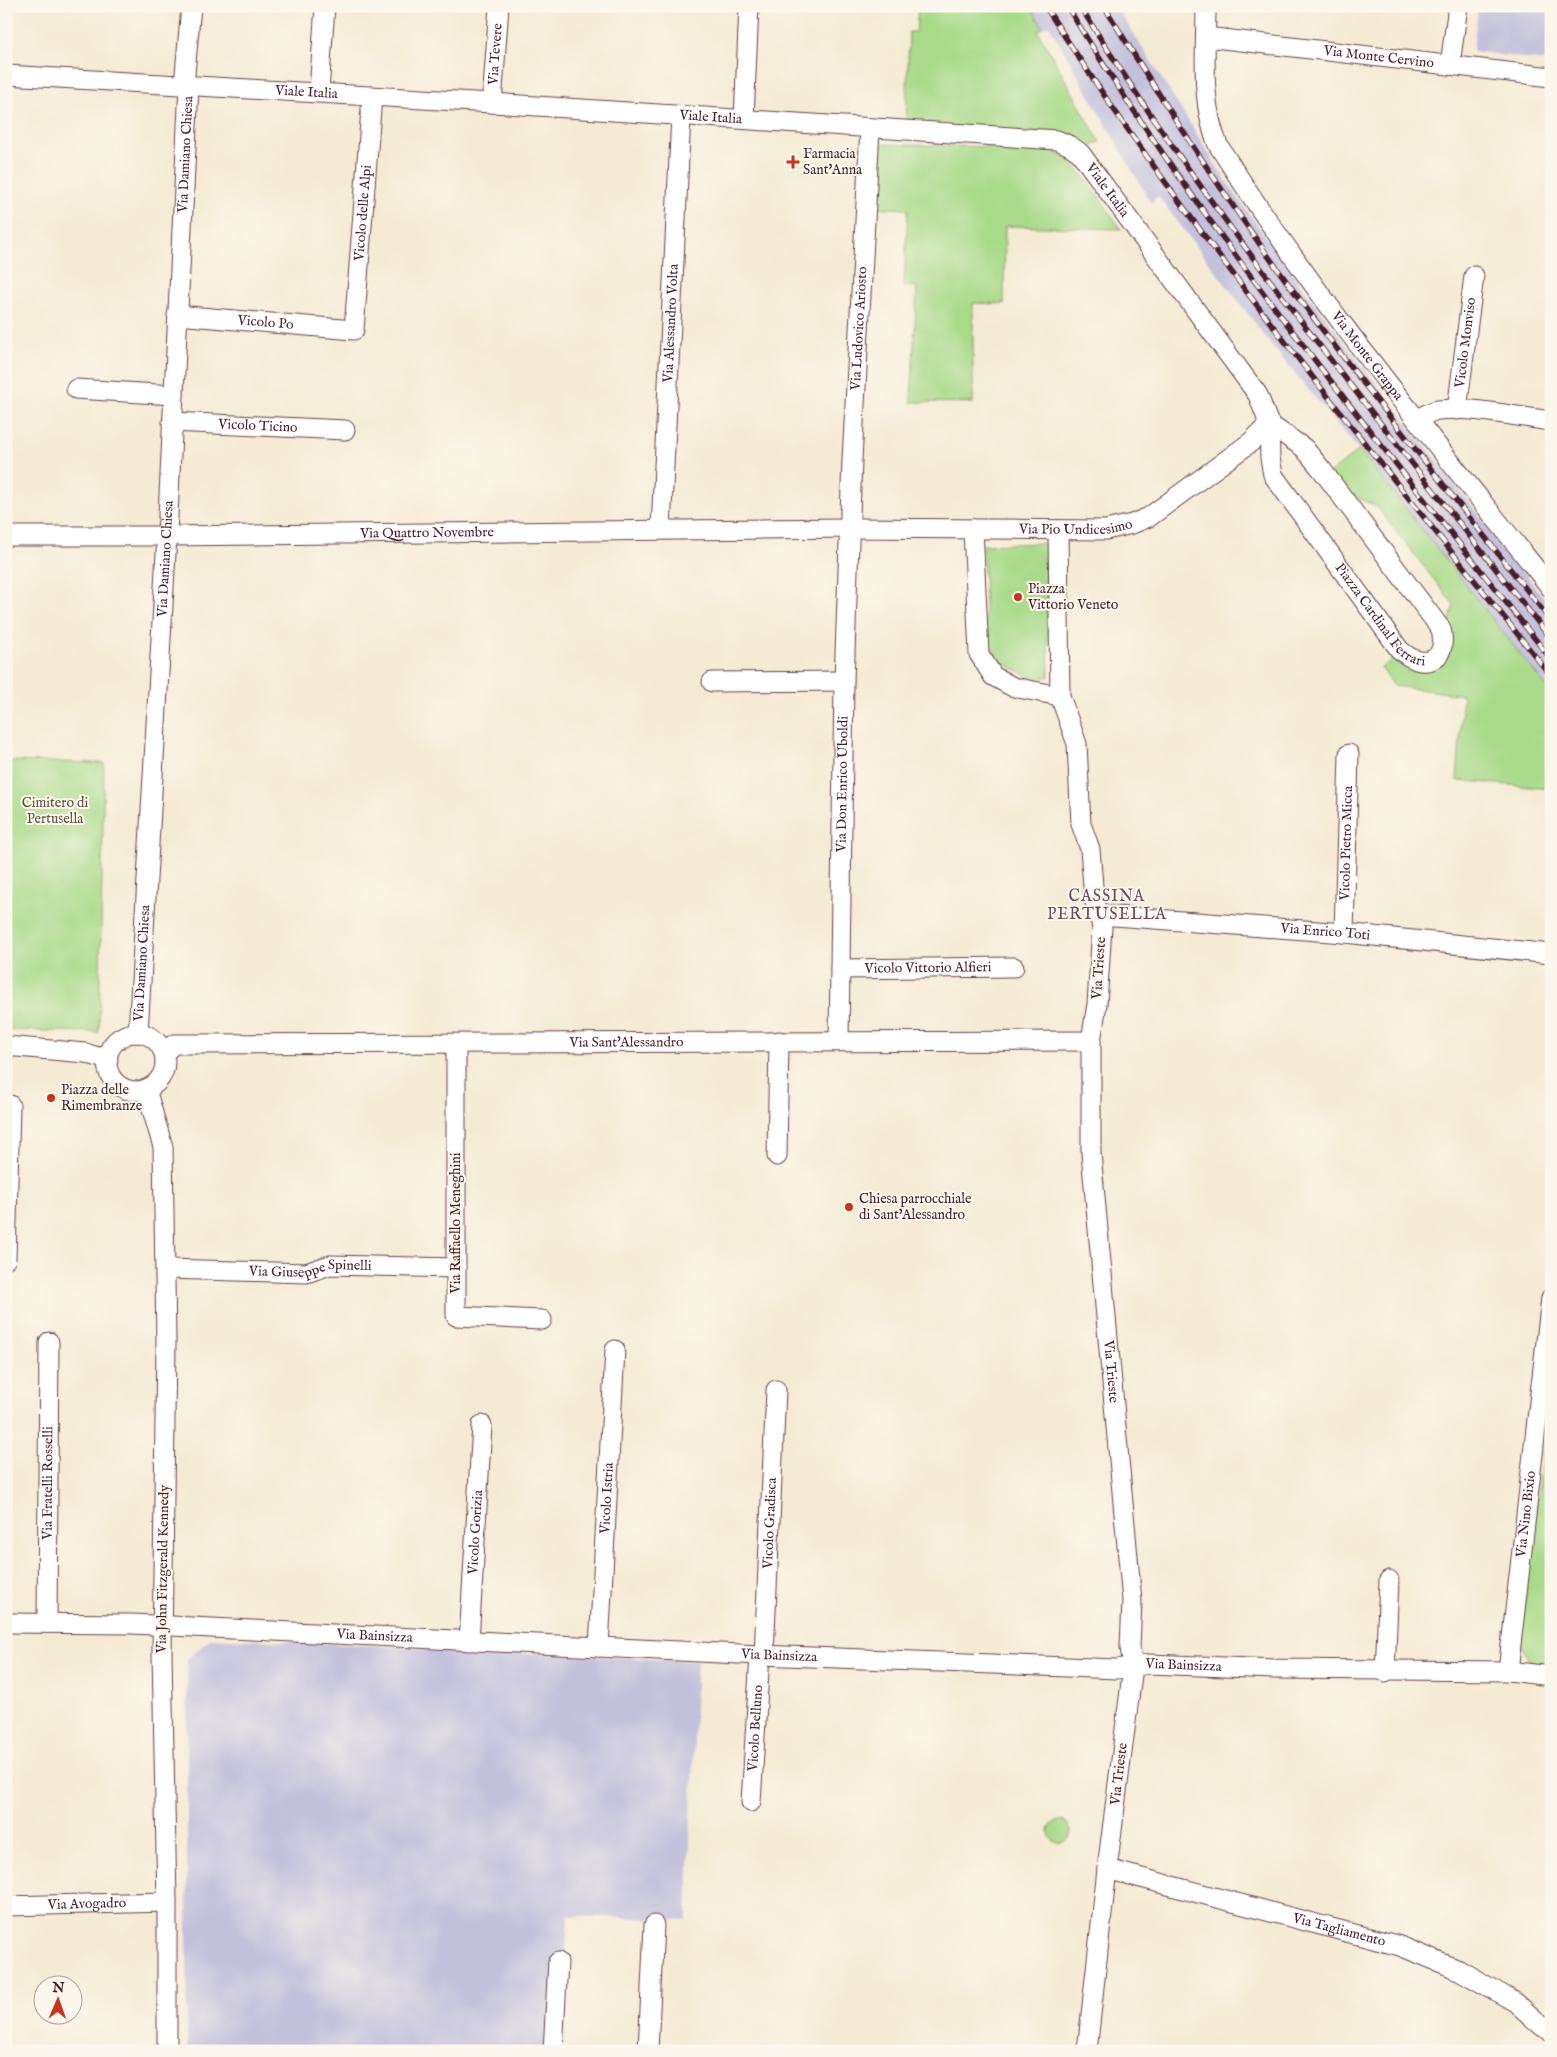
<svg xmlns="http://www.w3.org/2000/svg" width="1557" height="2057" font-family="'IM FELL English',serif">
<rect width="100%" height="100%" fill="#fbf7ec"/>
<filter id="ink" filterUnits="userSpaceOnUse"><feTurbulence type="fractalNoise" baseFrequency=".02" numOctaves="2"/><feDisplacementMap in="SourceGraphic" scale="10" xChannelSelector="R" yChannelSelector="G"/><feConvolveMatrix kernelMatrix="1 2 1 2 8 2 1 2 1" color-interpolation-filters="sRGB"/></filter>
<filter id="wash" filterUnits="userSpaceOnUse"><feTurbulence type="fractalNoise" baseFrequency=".0096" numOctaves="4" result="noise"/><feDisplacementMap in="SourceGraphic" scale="20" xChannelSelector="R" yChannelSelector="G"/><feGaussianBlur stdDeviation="1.12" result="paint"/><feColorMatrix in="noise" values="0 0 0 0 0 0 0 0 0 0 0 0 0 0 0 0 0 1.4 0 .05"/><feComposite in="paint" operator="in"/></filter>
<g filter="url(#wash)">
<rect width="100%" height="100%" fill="#f5ebd4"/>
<!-- industrial -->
<path fill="#c3c1dc" d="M 1030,6 L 1116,6 L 1232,190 L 1308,295 L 1551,607 L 1551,693 L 1359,450 L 1278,353 L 1158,196 L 1151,203 L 1049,25 L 1043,28 Z
M 1478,6 L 1551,6 L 1551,62 L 1473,51 Z
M 211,1638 L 697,1661 L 687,1920 L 568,1916 L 561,2051 L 187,2051 L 187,1659 Z"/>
<!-- green -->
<path fill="#a9da89" stroke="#7a7c5a" d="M 918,6 L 1030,6 L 1043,28 L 1038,31 L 1100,142 L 1084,150 L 906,123 L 909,32 L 916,32 Z
M 877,144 L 1029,148 C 1036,149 1045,149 1052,151 C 1080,161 1104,206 1121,229 L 1005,226 L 1004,304 L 973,303 L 973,403 L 911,402 L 917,287 L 904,286 L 908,209 L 876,207 Z
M 1359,450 L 1551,693 L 1551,789 L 1457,780 L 1463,695 L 1394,686 L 1381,668 L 1394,658 C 1410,669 1417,674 1436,667 L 1454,605 L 1377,507 L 1342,490 L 1329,474 Z
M 1045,543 L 1049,677 L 1030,677 L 1003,663 L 986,641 L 983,545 Z
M 6,761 L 104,763 L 99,1032 L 6,1030 Z
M 1544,1444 L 1551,1445 L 1551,1668 L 1535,1667 L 1519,1643 Z
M1049 1832a11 11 0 1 1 22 0a11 11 0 1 1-22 0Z"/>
</g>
<g filter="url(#ink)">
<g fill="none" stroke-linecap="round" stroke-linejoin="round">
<!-- minor casing -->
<g stroke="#643e44" stroke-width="21">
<g id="minor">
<path id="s1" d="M 1206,6 C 1206,52 1200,102 1218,145 C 1317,302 1436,443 1551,588"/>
<path id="s2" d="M 1206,37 L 1551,77"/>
<path d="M 1450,65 L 1458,6"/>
<path id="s3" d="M 6,75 L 492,103 L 1057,140 C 1067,144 1074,147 1081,154 L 1258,395 L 1269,424 L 1270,458 L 1273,475 L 1399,649 C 1422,671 1449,663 1441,629 L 1322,470 L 1304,448 L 1269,424"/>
<path d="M 184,85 L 191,6"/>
<path d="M 319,92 L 325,6"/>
<path id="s4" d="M 492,103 L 499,6"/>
<path d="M 744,119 L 749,6"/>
<path id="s5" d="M 177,315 L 354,330 L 372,96"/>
<path d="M 76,389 L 174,395"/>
<path id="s6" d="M 1457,410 L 1474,276"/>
<path d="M 1417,420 C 1424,416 1430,411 1438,410 C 1471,406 1517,417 1551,421"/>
<path id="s7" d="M 172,422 L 345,430"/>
<path id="s8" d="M 661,529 L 681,116"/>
<path d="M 973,529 L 979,654 L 993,676 L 1013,687 L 1060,696"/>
<path id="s9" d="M 1058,530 L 1060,696 L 1077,744 L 1081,824 L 1090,849 L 1094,898 L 1102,927 L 1097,1004 L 1091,1041 L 1091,1153 L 1132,1601 L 1130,1647 L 1133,1667 L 1107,1869 L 1087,2051"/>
<path id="s10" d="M 6,536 L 167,536 L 849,528 L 1106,530 L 1132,524 L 1149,517 L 1251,442 L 1269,424"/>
<path d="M 712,682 L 844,681"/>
<path id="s11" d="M 1101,915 L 1344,933 L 1551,954"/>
<path id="s12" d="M 1344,933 L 1349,754"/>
<path id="s13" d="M 840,969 L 1014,967"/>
<path id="s14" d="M 138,1033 L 167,536 L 189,86"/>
<circle cx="136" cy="1062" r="29"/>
<path id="s15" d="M 839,1040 L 844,681 L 852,460 L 870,129"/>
<path d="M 456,1045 L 456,1316 L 542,1320"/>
<path d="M 6,1046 L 85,1053 L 108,1060"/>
<path id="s16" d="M 164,1053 L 174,1044 L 1091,1041"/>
<path d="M 146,1089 L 163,1147 L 166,1342 L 162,1653 L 167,1902 L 167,2051"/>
<path d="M 777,1156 L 779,1041"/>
<path d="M 6,1259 L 10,1105"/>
<path id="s17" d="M 166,1269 L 306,1273 L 330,1265 L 456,1268"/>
<path id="s18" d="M 6,1623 L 132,1624 L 760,1655 L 1117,1669 L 1149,1664 L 1275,1669 L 1508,1671 L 1551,1676"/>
<path id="s19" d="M 47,1623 L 49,1342"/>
<path id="s20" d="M 469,1641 L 482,1425"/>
<path id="s21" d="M 599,1647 L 615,1350"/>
<path id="s22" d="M 764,1655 L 776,1390"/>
<path id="s23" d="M 1508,1671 L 1551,1298"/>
<path d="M 1385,1672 L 1389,1580"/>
<path id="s24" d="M 751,1802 L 760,1655"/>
<path id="s25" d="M 1107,1869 L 1400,1946 L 1459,1970 L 1515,2002 L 1551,2034"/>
<path id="s26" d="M 6,1906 L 167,1902"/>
<path d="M 553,2051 L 558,1962"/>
<path d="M 648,2051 L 654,1925"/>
</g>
</g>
<!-- minor -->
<use href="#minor" stroke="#fff" stroke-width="19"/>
<!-- rail casing -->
<g stroke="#4a1f2b" stroke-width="5.5">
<path id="rail" d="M 1045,6 C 1196,242 1377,457 1551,676
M 1067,6 C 1208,238 1383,446 1551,659
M 1080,6 C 1218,229 1389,432 1551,639
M 1104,6 C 1154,88 1206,168 1261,246 C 1352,374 1454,496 1551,621"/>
</g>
<!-- rail -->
<use href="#rail" stroke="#fbf7ec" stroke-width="4" stroke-dasharray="11" stroke-linecap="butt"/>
</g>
</g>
<!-- markers -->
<g fill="#c8321e" stroke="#fbf7ec" stroke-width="2">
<path d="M790.5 154.5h5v5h5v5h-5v5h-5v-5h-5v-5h5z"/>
<circle cx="1018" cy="597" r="5"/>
<circle cx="51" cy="1098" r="5"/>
<circle cx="849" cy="1207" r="5"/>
</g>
<g text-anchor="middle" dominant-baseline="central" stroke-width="4" stroke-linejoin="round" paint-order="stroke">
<!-- street labels -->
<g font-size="14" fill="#4a1f2b" stroke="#fbf7ec">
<text stroke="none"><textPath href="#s4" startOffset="49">Via Tevere</textPath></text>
<text stroke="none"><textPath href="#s2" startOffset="174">Via Monte Cervino</textPath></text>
<text stroke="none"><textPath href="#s3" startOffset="301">Viale Italia</textPath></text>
<text stroke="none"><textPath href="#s3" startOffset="706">Viale Italia</textPath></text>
<text stroke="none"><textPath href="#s14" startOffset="880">Via Damiano Chiesa</textPath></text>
<text stroke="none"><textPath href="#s3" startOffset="1126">Viale Italia</textPath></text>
<text stroke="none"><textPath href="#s5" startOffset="295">Vicolo delle Alpi</textPath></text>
<text stroke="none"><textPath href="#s5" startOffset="89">Vicolo Po</textPath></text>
<text stroke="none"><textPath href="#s8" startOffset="206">Via Alessandro Volta</textPath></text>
<text stroke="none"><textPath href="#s15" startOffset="712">Via Ludovico Ariosto</textPath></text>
<text stroke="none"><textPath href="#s6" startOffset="68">Vicolo Monviso</textPath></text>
<text stroke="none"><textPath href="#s1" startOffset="399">Via Monte Grappa</textPath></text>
<text stroke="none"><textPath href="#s7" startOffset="86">Vicolo Ticino</textPath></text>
<text stroke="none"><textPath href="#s10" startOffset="1070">Via Pio Undicesimo</textPath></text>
<text stroke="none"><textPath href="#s10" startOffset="421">Via Quattro Novembre</textPath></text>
<text stroke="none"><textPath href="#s14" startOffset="475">Via Damiano Chiesa</textPath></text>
<text stroke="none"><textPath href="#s3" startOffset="1640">Piazza Cardinal Ferrari</textPath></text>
<text stroke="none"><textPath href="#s15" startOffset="256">Via Don Enrico Uboldi</textPath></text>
<text stroke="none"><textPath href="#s12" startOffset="90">Vicolo Pietro Micca</textPath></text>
<text stroke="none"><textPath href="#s11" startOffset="225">Via Enrico Toti</textPath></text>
<text stroke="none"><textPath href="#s14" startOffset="70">Via Damiano Chiesa</textPath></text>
<text stroke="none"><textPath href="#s13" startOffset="88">Vicolo Vittorio Alfieri</textPath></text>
<text transform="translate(1099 968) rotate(-86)">Via Trieste</text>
<text stroke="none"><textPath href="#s16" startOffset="466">Via Sant'Alessandro</textPath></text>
<text transform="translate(456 1223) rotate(-90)">Via Raffaello Meneghini</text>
<text stroke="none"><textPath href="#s17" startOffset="145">Via Giuseppe Spinelli</textPath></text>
<text stroke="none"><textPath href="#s9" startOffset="849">Via Trieste</textPath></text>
<text stroke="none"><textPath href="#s19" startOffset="140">Via Fratelli Rosselli</textPath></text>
<text stroke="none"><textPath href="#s21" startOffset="149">Vicolo Istria</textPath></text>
<text stroke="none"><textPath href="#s23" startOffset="158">Via Nino Bixio</textPath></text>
<text stroke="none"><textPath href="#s22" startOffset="132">Vicolo Gradisca</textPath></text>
<text stroke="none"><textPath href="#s20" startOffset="109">Vicolo Gorizia</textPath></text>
<text transform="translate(163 1569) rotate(-89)">Via John Fitzgerald Kennedy</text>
<text stroke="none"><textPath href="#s18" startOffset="369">Via Bainsizza</textPath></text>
<text stroke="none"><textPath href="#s18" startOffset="774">Via Bainsizza</textPath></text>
<text stroke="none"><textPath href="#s18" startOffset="1179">Via Bainsizza</textPath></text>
<text stroke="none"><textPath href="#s24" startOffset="74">Vicolo Belluno</textPath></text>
<text transform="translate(1119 1774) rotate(-83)">Via Trieste</text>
<text stroke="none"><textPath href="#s26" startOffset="81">Via Avogadro</textPath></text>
<text stroke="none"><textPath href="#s25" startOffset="240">Via Tagliamento</textPath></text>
</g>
<!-- poi labels -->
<g font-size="14" fill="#4a1f2b" stroke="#fbf7ec" text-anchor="start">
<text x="803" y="154">Farmacia<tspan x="803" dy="16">Sant'Anna</tspan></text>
<text x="1028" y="589">Piazza<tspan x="1028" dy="16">Vittorio Veneto</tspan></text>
<text x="61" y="1090">Piazza delle<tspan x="61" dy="16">Rimembranze</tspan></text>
<text x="859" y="1199">Chiesa parrocchiale<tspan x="859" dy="16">di Sant'Alessandro</tspan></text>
</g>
<!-- park labels -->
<g font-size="14" fill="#624e42" stroke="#fbf7ec">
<text x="55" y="803">Cimitero di<tspan x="55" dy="16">Pertusella</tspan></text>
</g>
<!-- quarter labels -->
<g font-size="16" letter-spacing="1" fill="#734861" stroke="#fbf7ec">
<text x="1107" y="897">CASSINA<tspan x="1107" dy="18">PERTUSELLA</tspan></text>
</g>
</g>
<!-- margin -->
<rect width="1557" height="2057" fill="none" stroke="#fbf7ec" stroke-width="25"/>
<!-- north arrow -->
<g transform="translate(58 2000) rotate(2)"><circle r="24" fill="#fbf7ec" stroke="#b4a19f"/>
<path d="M0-4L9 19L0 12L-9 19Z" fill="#c8321e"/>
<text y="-8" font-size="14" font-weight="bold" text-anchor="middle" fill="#4a1f2b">N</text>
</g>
</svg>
